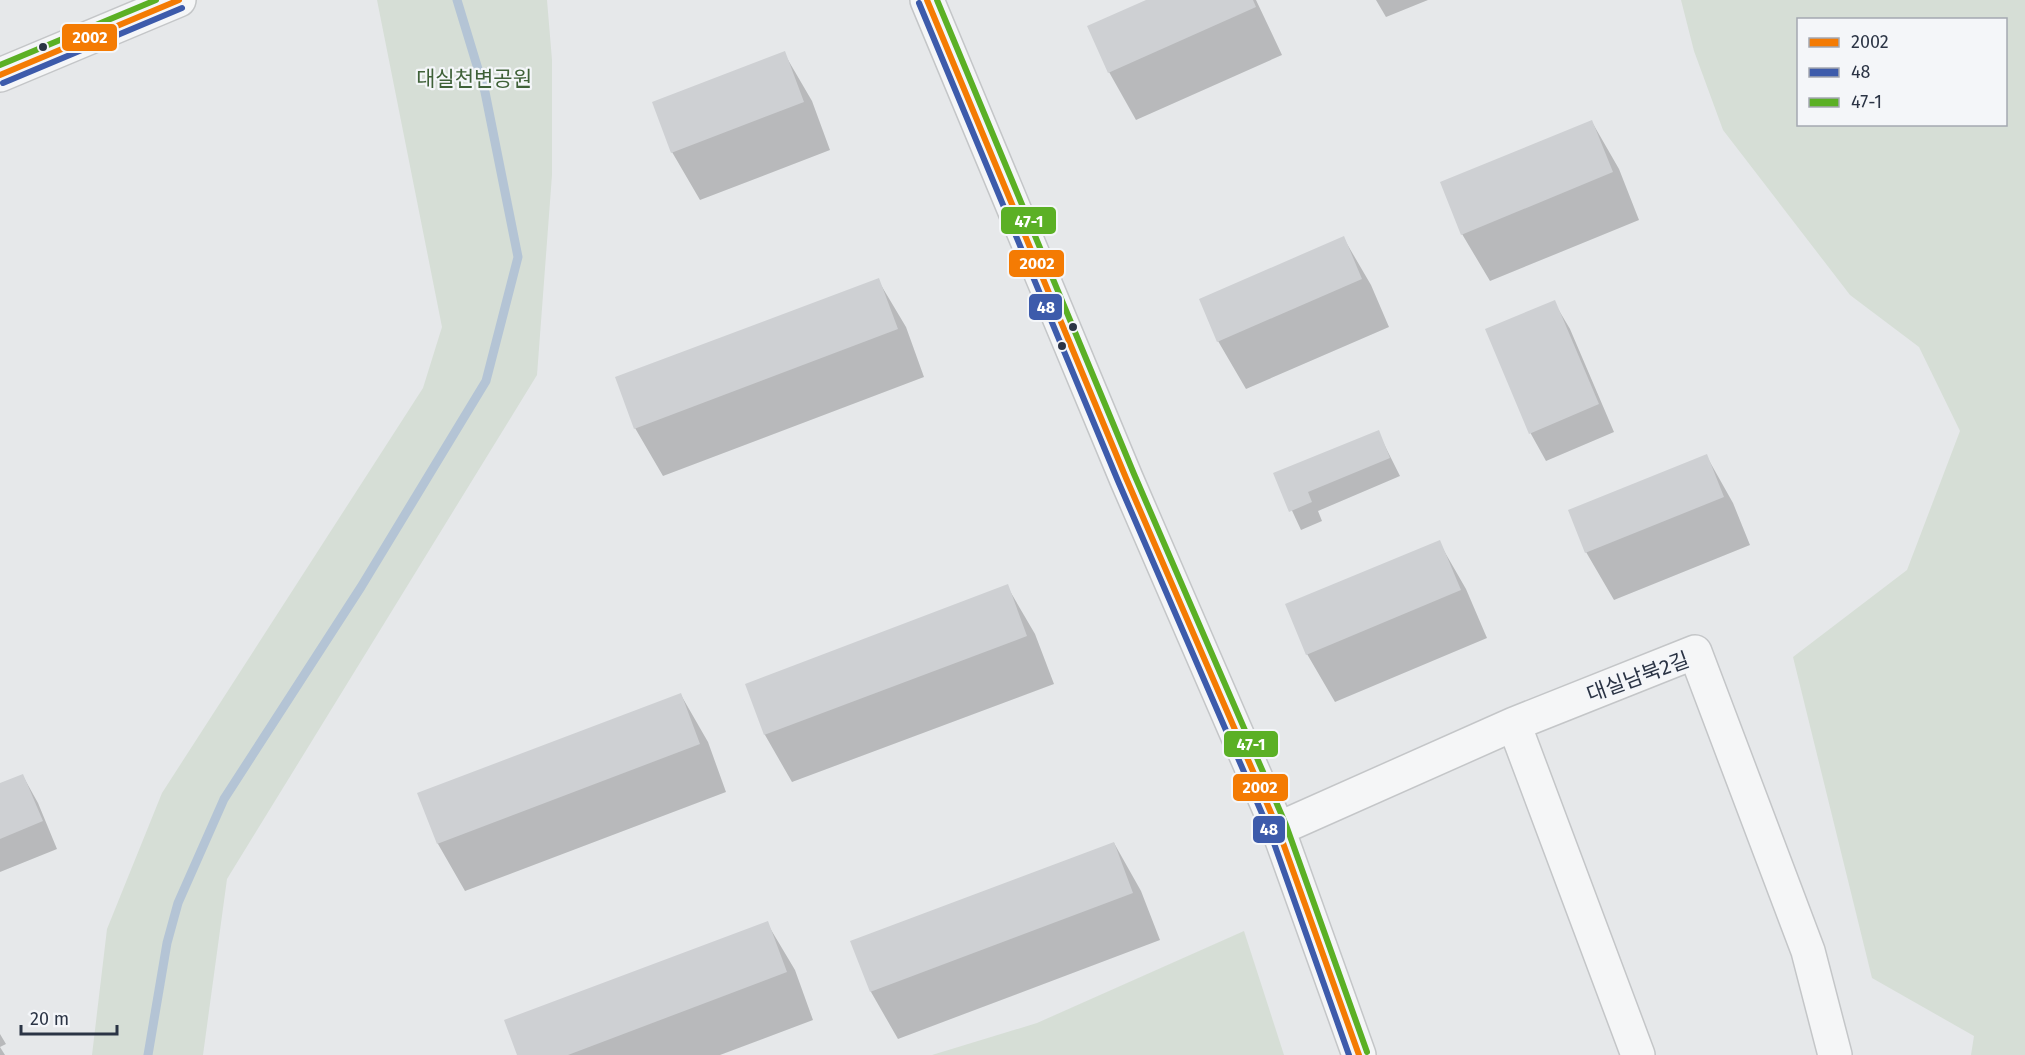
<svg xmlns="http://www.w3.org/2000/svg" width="2025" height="1055" font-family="'Fira Sans','Noto Sans KR',sans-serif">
<rect width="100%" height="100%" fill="#e6e8ea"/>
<!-- green -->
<path fill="#d6ded6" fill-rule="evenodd" d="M 377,0 L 547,0 L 552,60 L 552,175 L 537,375 L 227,879 L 203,1055 L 92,1055 L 107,929 L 162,793 L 423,388 L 442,327 Z
M 1681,0 L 2025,0 L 2025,1055 L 1971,1055 L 1974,1036 L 1872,978 L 1793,657 L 1907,570 L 1960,431 L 1919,347 L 1850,295 L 1723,130 L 1694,51 ZM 1798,20 L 2006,20 L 2006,124 L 1798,124 Z
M 1244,931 L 1284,1055 L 932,1055 L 1037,1023 Z"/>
<!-- shadow -->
<path fill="#0003" d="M 1150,0 L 1256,0 L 1282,55 L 1136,120 L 1109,72 Z
M 1376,0 L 1428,0 L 1386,17 Z
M 784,53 L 812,101 L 830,150 L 700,200 L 672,152 Z
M 1592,122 L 1619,169 L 1639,220 L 1490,281 L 1462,234 Z
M 1343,237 L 1371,285 L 1389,327 L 1246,389 L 1218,341 Z
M 878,280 L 906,327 L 924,377 L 663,476 L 635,428 Z
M 1554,302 L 1570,329 L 1614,432 L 1546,461 L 1531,434 L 1487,330 Z
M 1378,432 L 1400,476 L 1318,511 L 1322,521 L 1301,530 L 1275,474 Z
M 1706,455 L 1733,503 L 1750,545 L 1614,600 L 1586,552 Z
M 1439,542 L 1466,589 L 1487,638 L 1335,702 L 1307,654 Z
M 1007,586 L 1035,634 L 1054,684 L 792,782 L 765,735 L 747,685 Z
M 681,695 L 708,742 L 726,792 L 465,891 L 438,844 L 419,794 Z
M 23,776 L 38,803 L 57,849 L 0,872 L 0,785 Z
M 1114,843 L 1141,891 L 1160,940 L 898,1039 L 871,992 L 852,942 Z
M 767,923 L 795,970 L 813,1020 L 720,1055 L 519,1055 Z
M 0,1034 L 6,1044 L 0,1047 L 5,1055 L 0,1055 Z"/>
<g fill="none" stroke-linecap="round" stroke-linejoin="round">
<!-- stream -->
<path stroke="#b4c4d5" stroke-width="9" d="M 148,1055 L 167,943 L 178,903 L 224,799 L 361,587 L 486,381 L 518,257 L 485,92 L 457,0"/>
</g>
<!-- building -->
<path fill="#ced0d3" d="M 1146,0 L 1253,0 L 1256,7 L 1108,73 L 1087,26 Z
M 785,51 L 804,102 L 671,153 L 652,102 Z
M 1592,120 L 1613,172 L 1461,235 L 1440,182 Z
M 1344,236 L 1362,279 L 1217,342 L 1199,299 Z
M 879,278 L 898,329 L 634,429 L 615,377 Z
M 1555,300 L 1599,404 L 1529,434 L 1485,329 Z
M 1379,430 L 1390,458 L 1308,492 L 1312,502 L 1289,512 L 1273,473 Z
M 1707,454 L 1724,497 L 1585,553 L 1568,510 Z
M 1440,540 L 1461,590 L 1306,655 L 1285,604 Z
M 1008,584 L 1027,636 L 764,735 L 745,684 Z
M 681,693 L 700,744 L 437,844 L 417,793 Z
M 23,774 L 43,821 L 0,839 L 0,783 Z
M 1114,842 L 1133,893 L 870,992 L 850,941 Z
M 768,921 L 787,972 L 568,1055 L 517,1055 L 504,1020 Z"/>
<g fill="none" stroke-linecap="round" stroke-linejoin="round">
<!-- minor casing -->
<g stroke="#c4c6c8" stroke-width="36">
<path id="minor" d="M 927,0 L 1126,478 L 1278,829 L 1359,1055
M 0,75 L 179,0
M 1278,829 L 1514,724
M 1638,1055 L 1514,724 L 1695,652 L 1808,951 L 1835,1055"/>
</g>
<!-- minor -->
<use href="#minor" stroke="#f5f6f7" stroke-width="33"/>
<!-- bus-1 casing -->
<g stroke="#f4f6f9" stroke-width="10">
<path id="bus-1" d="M 927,0 L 1126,478 L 1278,829 L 1359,1055
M 0,75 L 179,0"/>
</g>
<!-- bus-2 casing -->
<g stroke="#f4f6f9" stroke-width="10">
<path id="bus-2" d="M 919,3 L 1118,481 L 1270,832 L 1349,1055
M 3,83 L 182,8"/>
</g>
<!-- bus-3 casing -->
<g stroke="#f4f6f9" stroke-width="10">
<path id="bus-3" d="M 937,0 L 1134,474 L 1286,825 L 1367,1052
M 0,65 L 156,0"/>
</g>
<!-- bus-1 -->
<use href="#bus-1" stroke="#f47b03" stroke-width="6"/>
<!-- bus-2 -->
<use href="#bus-2" stroke="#3d5bab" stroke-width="6"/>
<!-- bus-3 -->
<use href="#bus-3" stroke="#5bb025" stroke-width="6"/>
</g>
<!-- markers -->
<g fill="#2b3445" stroke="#f4f6f9" stroke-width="2">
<circle cx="43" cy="47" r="5"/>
<circle cx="1073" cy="327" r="5"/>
<circle cx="1062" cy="346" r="5"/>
</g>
<g text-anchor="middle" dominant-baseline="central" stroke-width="4.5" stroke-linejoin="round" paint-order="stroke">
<!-- park labels -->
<g font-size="21" fill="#3f6138" stroke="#f4f6f9">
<text x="474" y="79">대실천변공원</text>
</g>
<!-- street labels -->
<g font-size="21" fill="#2b3445" stroke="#f4f6f9">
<text transform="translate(1638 677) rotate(-20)">대실남북2길</text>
</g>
</g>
<g stroke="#f4f6f9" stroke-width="2">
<rect x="61" y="23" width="57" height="29" rx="6" fill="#f47b03"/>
<rect x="1000" y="206" width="57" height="29" rx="6" fill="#5bb025"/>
<rect x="1008" y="249" width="57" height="29" rx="6" fill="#f47b03"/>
<rect x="1028" y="293" width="35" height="28" rx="6" fill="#3d5bab"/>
<rect x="1223" y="730" width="56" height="28" rx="6" fill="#5bb025"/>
<rect x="1232" y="773" width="57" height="29" rx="6" fill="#f47b03"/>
<rect x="1252" y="815" width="34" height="29" rx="6" fill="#3d5bab"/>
</g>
<g font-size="16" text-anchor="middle" font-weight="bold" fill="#fff">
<text x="90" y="43">2002</text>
<text x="1029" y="227">47-1</text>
<text x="1037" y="269">2002</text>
<text x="1046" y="313">48</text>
<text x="1251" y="750">47-1</text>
<text x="1260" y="793">2002</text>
<text x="1269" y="835">48</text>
</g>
<!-- legend -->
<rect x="1797" y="18" width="210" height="108" fill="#f4f6f9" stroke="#a4a8b1" stroke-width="1.5"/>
<rect x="1809" y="38" width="30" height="9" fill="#f47b03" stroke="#a4a8b1" stroke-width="1.5"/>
<text x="1851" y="48" font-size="18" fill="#2b3445">2002</text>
<rect x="1809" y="68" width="30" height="9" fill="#3d5bab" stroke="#a4a8b1" stroke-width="1.5"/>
<text x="1851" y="78" font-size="18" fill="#2b3445">48</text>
<rect x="1809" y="98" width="30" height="9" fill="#5bb025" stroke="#a4a8b1" stroke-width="1.5"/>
<text x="1851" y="108" font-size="18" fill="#2b3445">47-1</text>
<!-- scale -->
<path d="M21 1025v9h96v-9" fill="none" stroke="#2b3445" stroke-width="3"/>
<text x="30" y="1025" font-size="18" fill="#2b3445" stroke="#f4f6f9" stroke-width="4.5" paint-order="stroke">20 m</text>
</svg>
